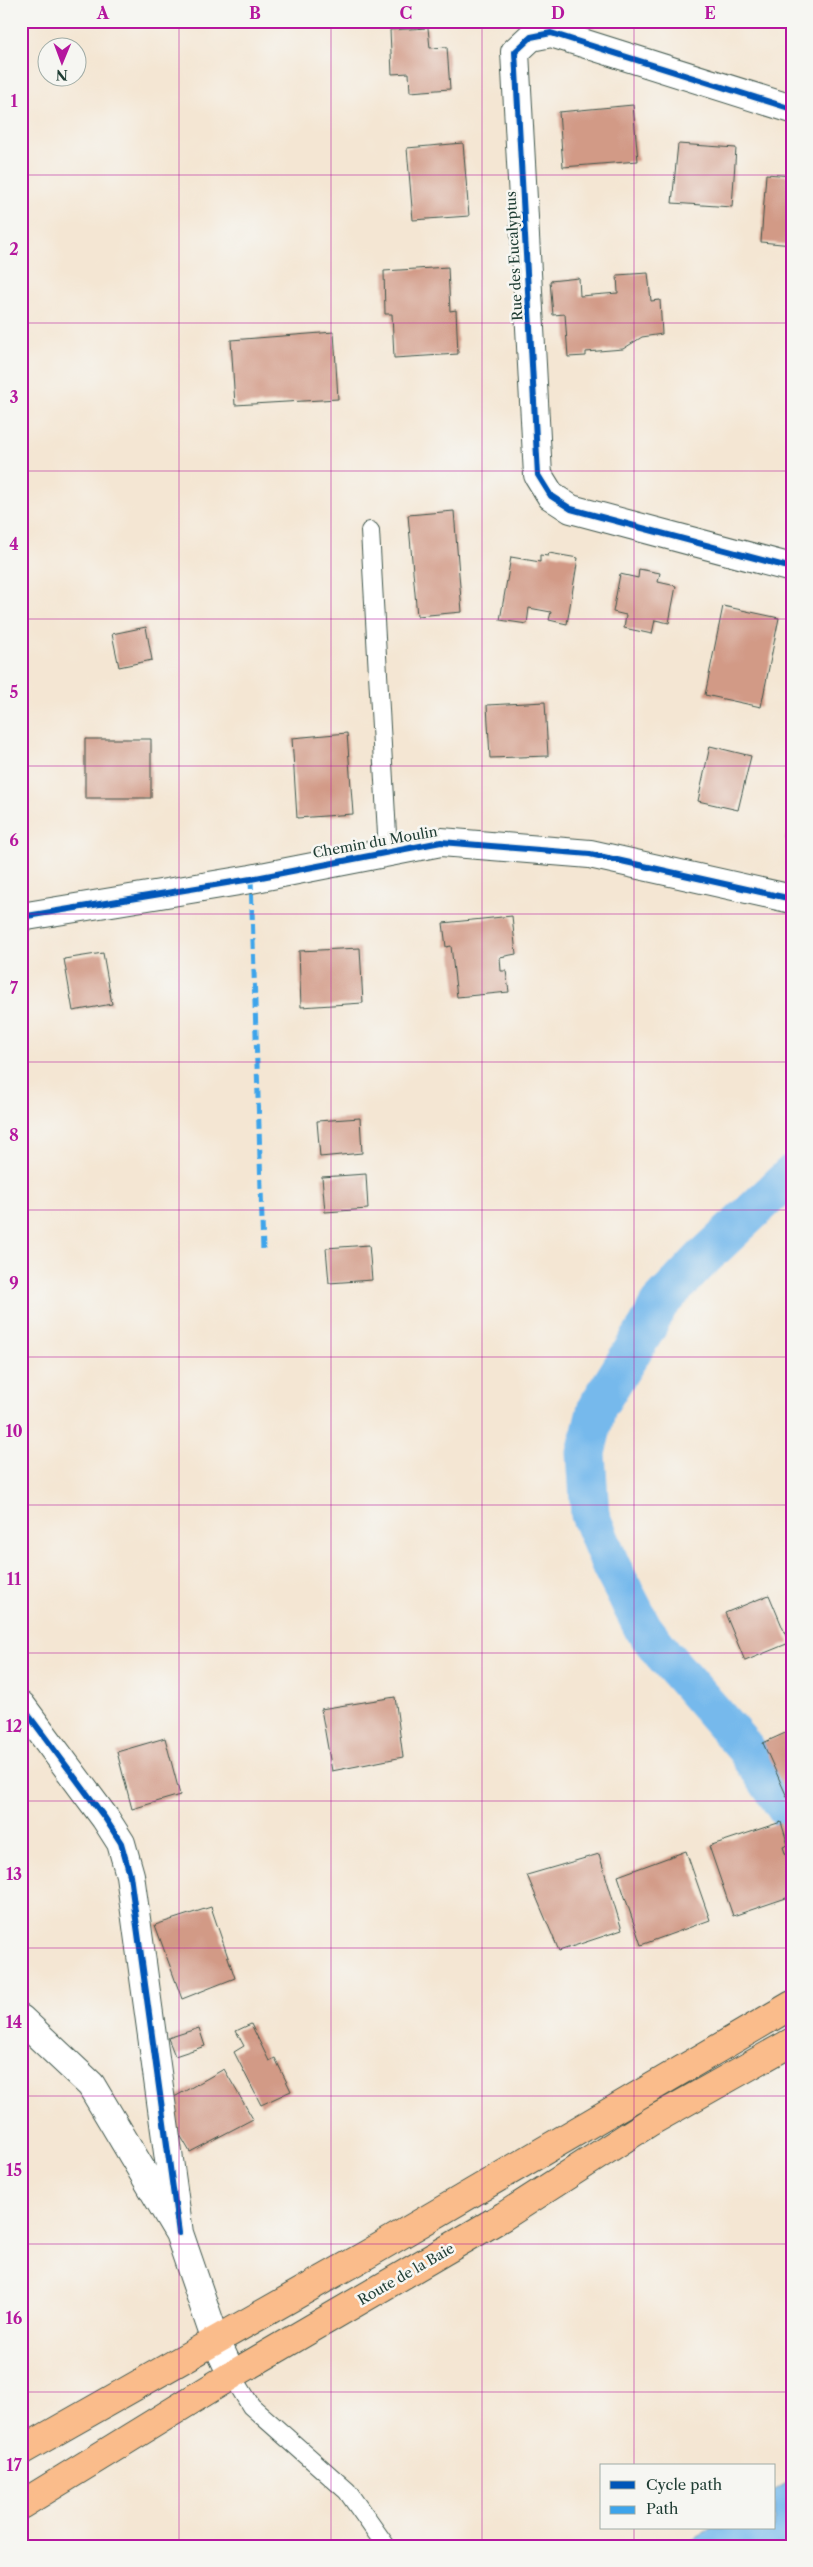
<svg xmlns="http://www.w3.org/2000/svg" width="813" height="2567" font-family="'Libre Caslon Text',serif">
<rect width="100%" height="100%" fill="#f6f6f2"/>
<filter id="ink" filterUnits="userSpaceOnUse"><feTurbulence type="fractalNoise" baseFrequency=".02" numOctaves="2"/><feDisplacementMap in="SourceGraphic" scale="10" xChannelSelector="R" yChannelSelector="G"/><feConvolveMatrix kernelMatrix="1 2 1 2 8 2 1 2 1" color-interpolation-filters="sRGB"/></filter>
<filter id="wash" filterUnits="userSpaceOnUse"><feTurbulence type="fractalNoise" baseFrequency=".0096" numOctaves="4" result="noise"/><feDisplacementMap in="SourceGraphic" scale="20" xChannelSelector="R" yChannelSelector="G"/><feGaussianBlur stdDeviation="1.12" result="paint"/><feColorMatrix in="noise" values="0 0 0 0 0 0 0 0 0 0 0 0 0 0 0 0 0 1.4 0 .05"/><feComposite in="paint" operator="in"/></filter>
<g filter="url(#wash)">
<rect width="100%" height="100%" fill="#f4e6d3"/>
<!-- water -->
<path fill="#76b9ec" stroke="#4a7b90" d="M 792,2479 L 792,2546 L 682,2546 L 712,2528 L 774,2528 L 774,2491 Z"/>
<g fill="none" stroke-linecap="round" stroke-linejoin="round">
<!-- canal -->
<path stroke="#76b9ec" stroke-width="39" d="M 792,1174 L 702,1259 L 659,1304 L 648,1326 L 597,1407 L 586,1453 L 590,1515 L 611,1566 L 643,1628 L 663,1654 L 745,1748 L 792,1817"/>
</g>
<g id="blocks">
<!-- building -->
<path fill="#d29a86" d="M 428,28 L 430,48 L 447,47 L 450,89 L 410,92 L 409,73 L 392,74 L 390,30 Z
M 633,105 L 638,161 L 563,167 L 559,112 Z
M 463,143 L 469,216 L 413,220 L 407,148 Z
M 678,144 L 736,148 L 732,207 L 672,203 Z
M 766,174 L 792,176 L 792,245 L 761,242 Z
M 448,267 L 450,311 L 456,310 L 458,354 L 394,358 L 392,314 L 385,314 L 384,271 Z
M 648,273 L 651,301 L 660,300 L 662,334 L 642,337 L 623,349 L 586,352 L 586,356 L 568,357 L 565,314 L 553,315 L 550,281 L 579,278 L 580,296 L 618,293 L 617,275 Z
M 334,332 L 338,399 L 235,405 L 231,340 Z
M 454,511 L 462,612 L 417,616 L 408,515 Z
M 549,553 L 578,558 L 567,624 L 549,620 L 551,612 L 529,608 L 527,624 L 500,620 L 511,557 L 540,562 L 540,555 L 548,556 Z
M 639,569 L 660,573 L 658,582 L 676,586 L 669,623 L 655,620 L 652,634 L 624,628 L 626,615 L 613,612 L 620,574 L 638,578 Z
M 723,606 L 779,618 L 761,707 L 705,695 Z
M 146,627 L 152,660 L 119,667 L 112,634 Z
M 545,702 L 548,756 L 490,758 L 487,705 Z
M 347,733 L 353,814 L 297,818 L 292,738 Z
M 85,739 L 151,739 L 151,798 L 85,798 Z
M 710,746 L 751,756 L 738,810 L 698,801 Z
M 791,820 L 792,820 L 792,842 L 785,840 Z
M 512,916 L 516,954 L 500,957 L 501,971 L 506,971 L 509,992 L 457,997 L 451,946 L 446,947 L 443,923 Z
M 360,948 L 363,1003 L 301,1007 L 299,951 Z
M 103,953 L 112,1004 L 73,1011 L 64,959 Z
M 360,1118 L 362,1153 L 320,1157 L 317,1121 Z
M 366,1174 L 368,1209 L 325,1212 L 322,1177 Z
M 369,1245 L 372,1280 L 329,1283 L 326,1248 Z
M 769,1595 L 789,1643 L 745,1661 L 725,1613 Z
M 395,1697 L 403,1757 L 332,1771 L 321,1709 Z
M 792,1730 L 792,1808 L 763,1743 Z
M 165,1738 L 180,1795 L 132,1809 L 117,1752 Z
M 781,1822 L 788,1845 L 783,1847 L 792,1873 L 792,1896 L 733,1916 L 709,1846 Z
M 686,1851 L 710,1920 L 641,1945 L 618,1876 Z
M 599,1854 L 622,1930 L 559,1951 L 527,1875 Z
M 211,1907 L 235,1978 L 182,1999 L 155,1925 Z
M 251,2024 L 269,2061 L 275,2058 L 291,2091 L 261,2105 L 234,2052 L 244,2046 L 236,2031 Z
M 199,2028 L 205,2046 L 175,2056 L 168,2038 Z
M 224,2069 L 253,2119 L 190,2152 L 162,2104 Z"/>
</g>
</g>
<g filter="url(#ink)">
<use href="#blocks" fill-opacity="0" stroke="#3f564c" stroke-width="1"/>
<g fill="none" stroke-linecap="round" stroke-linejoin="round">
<!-- service casing -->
<g stroke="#3f564c" stroke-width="20">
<path id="service" d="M 370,531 L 388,852
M 232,2375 L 251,2406 L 347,2491 L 386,2546"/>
</g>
<!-- minor casing -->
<g stroke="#3f564c" stroke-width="30">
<path id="minor" d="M 792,109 L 551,33 L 531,37 L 515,52 L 538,475 L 551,496 L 571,509 L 792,568
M 21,917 L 251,879 L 441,842 L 590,854 L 792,899
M 21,1705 L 105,1818 L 121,1843 L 130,1875 L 179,2233
M 21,2019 L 91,2085 L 179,2233 L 216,2341 L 232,2375"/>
</g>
<!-- primary casing -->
<g stroke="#3f564c" stroke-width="30">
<path id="primary" d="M 21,2451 L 368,2254 L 792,2005
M 21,2505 L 232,2375 L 504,2216 L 650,2122 L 792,2042"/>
</g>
<!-- service -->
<use href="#service" stroke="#fff" stroke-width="18"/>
<!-- minor -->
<use href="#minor" stroke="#fff" stroke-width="28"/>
<!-- primary -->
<use href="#primary" stroke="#fabc8b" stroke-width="28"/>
<!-- quiet -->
<path stroke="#3da4eb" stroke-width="5" stroke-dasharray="10 5" stroke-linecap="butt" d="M 251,879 L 263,1251"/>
<!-- cycleway casing -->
<g stroke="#f6f6f2" stroke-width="9">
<path id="cycleway" d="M 792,109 L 551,33 L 531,37 L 515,52 L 538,475 L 551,496 L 571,509 L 792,568
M 21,917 L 251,879 L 441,842 L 590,854 L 792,899
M 21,1705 L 105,1818 L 121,1843 L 130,1875 L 179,2233"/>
</g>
<!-- cycleway -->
<use href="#cycleway" stroke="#0057b8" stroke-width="6"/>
</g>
</g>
<!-- grid -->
<path fill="none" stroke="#b5179e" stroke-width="1" stroke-opacity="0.55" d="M 179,21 L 179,2546M 331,21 L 331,2546M 482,21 L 482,2546M 634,21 L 634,2466M 21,175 L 792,175M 21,323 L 792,323M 21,471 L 792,471M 21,619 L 792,619M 21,766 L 792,766M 21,914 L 792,914M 21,1062 L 792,1062M 21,1210 L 792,1210M 21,1357 L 792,1357M 21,1505 L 792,1505M 21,1653 L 792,1653M 21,1801 L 792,1801M 21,1948 L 792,1948M 21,2096 L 792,2096M 21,2244 L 792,2244M 21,2392 L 792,2392M 634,2528 L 634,2546"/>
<g text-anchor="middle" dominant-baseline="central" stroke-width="5" stroke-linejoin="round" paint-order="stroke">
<!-- street labels -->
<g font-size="14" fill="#1f3d34" stroke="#f6f6f2">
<text transform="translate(514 256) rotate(-93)">Rue des Eucalyptus</text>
<text transform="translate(375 842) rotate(-10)">Chemin du Moulin</text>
<text transform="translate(406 2274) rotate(-30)">Route de la Baie</text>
</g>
</g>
<!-- margin -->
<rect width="813" height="2567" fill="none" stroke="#f6f6f2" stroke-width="55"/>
<!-- legend -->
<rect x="600" y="2464" width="175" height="65" fill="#f6f6f2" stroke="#a0aca6"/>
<rect x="610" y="2481" width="25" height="8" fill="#0057b8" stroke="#a0aca6"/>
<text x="646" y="2490" font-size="15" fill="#1f3d34">Cycle path</text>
<rect x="610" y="2506" width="25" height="8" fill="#3da4eb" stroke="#a0aca6"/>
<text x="646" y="2514" font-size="15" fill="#1f3d34">Path</text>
<!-- north arrow -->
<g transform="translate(62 62) rotate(181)"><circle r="24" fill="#f6f6f2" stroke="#a0aca6"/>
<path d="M0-4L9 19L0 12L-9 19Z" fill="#b5179e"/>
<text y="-8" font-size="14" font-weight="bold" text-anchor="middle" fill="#1f3d34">N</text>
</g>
<rect x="28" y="28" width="758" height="2512" fill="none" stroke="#b5179e" stroke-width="2"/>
<g font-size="16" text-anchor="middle" font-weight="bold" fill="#b5179e">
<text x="103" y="19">A</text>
<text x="255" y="19">B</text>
<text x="406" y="19">C</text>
<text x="558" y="19">D</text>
<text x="710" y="19">E</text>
<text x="14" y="107">1</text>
<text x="14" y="255">2</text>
<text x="14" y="403">3</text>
<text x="14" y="550">4</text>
<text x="14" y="698">5</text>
<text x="14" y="846">6</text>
<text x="14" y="994">7</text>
<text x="14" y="1141">8</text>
<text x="14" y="1289">9</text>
<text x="14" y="1437">10</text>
<text x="14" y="1585">11</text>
<text x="14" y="1732">12</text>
<text x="14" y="1880">13</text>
<text x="14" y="2028">14</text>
<text x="14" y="2176">15</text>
<text x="14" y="2324">16</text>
<text x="14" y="2471">17</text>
</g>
</svg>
